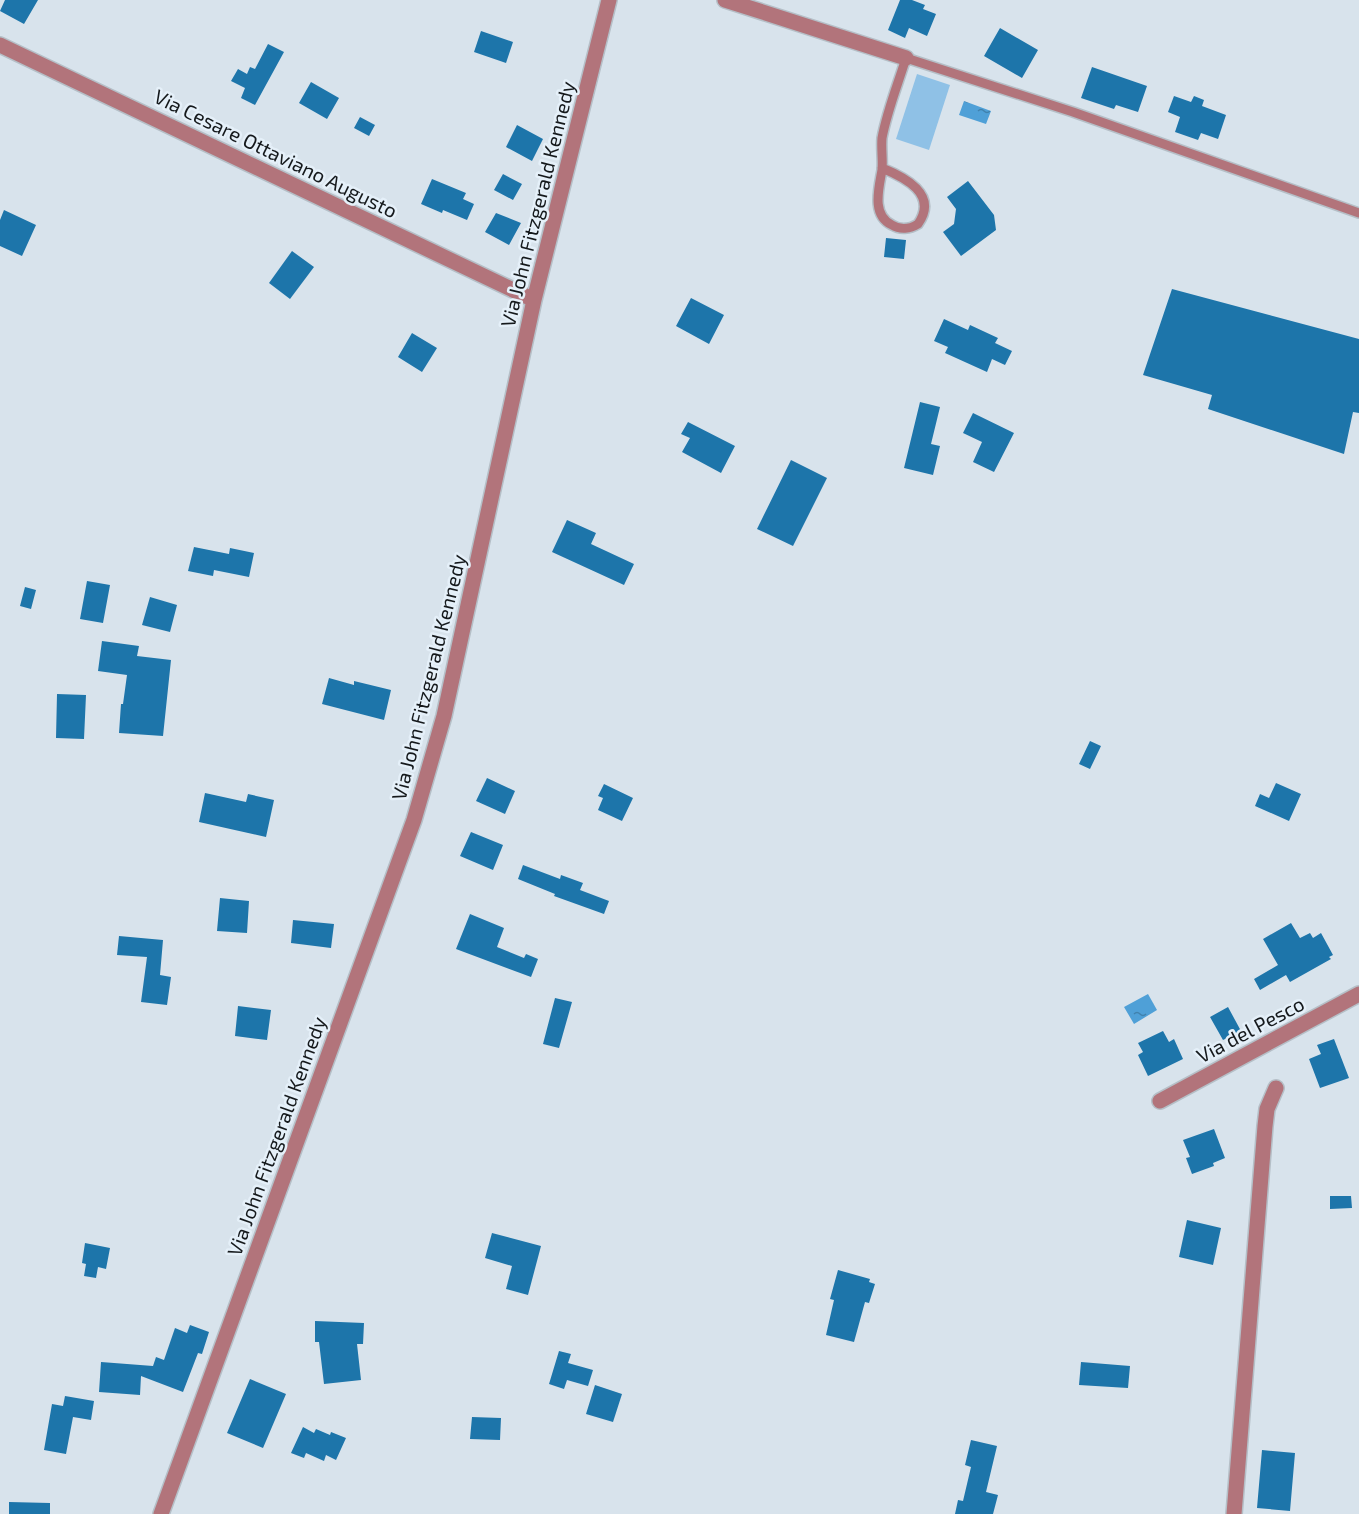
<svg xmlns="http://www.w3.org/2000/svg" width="1359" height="1514" font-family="'Exo 2',sans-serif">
<defs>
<pattern id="water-ripples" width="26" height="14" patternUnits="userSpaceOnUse" patternTransform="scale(1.5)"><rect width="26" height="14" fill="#4fa0d7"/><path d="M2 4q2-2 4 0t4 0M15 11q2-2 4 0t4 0" fill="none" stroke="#4082ae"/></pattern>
</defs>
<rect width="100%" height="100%" fill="#d8e3ec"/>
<!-- pitch -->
<path fill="#8fc1e6" d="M 917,74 L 950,85 L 929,150 L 896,139 Z"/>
<!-- water -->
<path fill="url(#water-ripples)" d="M 964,101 L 991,111 L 986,124 L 959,115 Z
M 1148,994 L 1157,1010 L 1134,1024 L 1124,1007 Z"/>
<!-- building -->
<path fill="#1d75aa" d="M 5,0 L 38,0 L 24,24 L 0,11 Z
M 900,0 L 912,0 L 925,5 L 923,9 L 936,14 L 927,36 L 909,28 L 905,38 L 888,30 Z
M 1000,28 L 1038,50 L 1022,78 L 984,56 Z
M 481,31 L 513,42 L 506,63 L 474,52 Z
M 268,44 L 284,52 L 255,105 L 241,98 L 245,88 L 231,81 L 238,69 L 247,74 L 250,67 L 255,69 Z
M 1092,67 L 1147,86 L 1138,112 L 1116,105 L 1114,109 L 1081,98 Z
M 311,82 L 339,98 L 327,119 L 299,103 Z
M 1174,96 L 1191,102 L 1194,96 L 1204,100 L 1202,106 L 1226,115 L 1218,139 L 1201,133 L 1198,140 L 1175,132 L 1180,117 L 1168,112 Z
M 360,117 L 375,125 L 369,136 L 354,128 Z
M 517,125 L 543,139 L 532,161 L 506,147 Z
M 503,174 L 522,184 L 513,200 L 494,190 Z
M 432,179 L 466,193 L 463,199 L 474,204 L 467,220 L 443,210 L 442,213 L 421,204 Z
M 968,181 L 994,215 L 996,230 L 961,256 L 943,232 L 954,224 L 956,209 L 947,197 Z
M 4,210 L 36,225 L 22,256 L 0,246 L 0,220 Z
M 496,213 L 521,223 L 509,245 L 485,232 Z
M 886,238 L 906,240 L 904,259 L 884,257 Z
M 292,251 L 314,267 L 290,299 L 269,283 Z
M 1172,289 L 1359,339 L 1359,413 L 1353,412 L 1344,454 L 1208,409 L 1212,395 L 1143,375 Z
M 691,298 L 724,315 L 709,344 L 676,326 Z
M 944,319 L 968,330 L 970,325 L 998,338 L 995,343 L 1012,351 L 1005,365 L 992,359 L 987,372 L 945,353 L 948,347 L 934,341 Z
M 412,333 L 437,348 L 422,372 L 398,357 Z
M 920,402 L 940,407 L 931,444 L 940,446 L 933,475 L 904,468 Z
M 973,413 L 1014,433 L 994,472 L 973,462 L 982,442 L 963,433 Z
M 688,422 L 735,446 L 721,473 L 682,452 L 690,438 L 681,434 Z
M 791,460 L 827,478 L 793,546 L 757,529 Z
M 567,520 L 596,533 L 591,544 L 634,564 L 624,585 L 552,552 Z
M 194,547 L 229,554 L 230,548 L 254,553 L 249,577 L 214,570 L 213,576 L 188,571 Z
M 87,581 L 110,585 L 103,623 L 80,619 Z
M 25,587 L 36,590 L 31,609 L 20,606 Z
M 150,597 L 177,605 L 170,632 L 142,625 Z
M 102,641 L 139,646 L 137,656 L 171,660 L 163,736 L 119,733 L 121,704 L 123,704 L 127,675 L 98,671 Z
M 329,678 L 354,685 L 354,681 L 391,690 L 384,720 L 322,704 Z
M 57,694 L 86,695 L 84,739 L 56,738 Z
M 1090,741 L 1101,746 L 1090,769 L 1079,764 Z
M 487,778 L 515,791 L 505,814 L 476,801 Z
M 1276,783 L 1301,794 L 1289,821 L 1255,806 L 1260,794 L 1269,798 Z
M 604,784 L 633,798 L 622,821 L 598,810 L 603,798 L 598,796 Z
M 205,793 L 246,802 L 248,794 L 274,800 L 266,837 L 199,822 Z
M 471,832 L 503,845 L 493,870 L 460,856 Z
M 523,865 L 560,879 L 561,875 L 583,883 L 580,890 L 609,901 L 604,914 L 554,896 L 555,894 L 518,879 Z
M 220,898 L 249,901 L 247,933 L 217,931 Z
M 470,914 L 504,928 L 497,947 L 524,958 L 526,954 L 538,959 L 531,977 L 456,949 Z
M 293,920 L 334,924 L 331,948 L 291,943 Z
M 1291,923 L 1300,938 L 1310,933 L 1313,938 L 1321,933 L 1333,955 L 1329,957 L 1331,959 L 1290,982 L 1286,975 L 1260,990 L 1254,979 L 1278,965 L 1263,939 Z
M 119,936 L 163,940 L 160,975 L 171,977 L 167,1005 L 141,1002 L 147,957 L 117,955 Z
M 555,998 L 572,1002 L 559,1048 L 543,1044 Z
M 238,1006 L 271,1010 L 267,1040 L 235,1036 Z
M 1228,1007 L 1241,1031 L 1223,1040 L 1210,1017 Z
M 1163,1031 L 1169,1042 L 1174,1039 L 1183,1059 L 1148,1076 L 1138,1055 L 1143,1052 L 1138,1043 Z
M 1334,1039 L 1349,1078 L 1320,1088 L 1309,1059 L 1321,1054 L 1317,1045 Z
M 1214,1129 L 1225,1158 L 1213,1163 L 1214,1166 L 1192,1174 L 1186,1158 L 1190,1157 L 1183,1140 Z
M 1330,1196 L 1351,1196 L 1352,1208 L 1330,1209 Z
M 1187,1220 L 1221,1228 L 1213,1265 L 1179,1257 Z
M 492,1233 L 541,1246 L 528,1295 L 506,1289 L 512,1266 L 485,1258 Z
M 85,1243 L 110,1248 L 106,1269 L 98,1267 L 96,1278 L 84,1276 L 86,1264 L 82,1263 Z
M 838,1270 L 870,1279 L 869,1282 L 875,1284 L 869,1303 L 865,1302 L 854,1342 L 826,1335 L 834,1300 L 830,1299 Z
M 315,1321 L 364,1323 L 363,1344 L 357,1344 L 361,1380 L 324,1384 L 319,1342 L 315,1342 Z
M 190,1325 L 209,1332 L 202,1354 L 198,1353 L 183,1392 L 141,1376 L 140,1395 L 99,1392 L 101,1362 L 153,1366 L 156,1357 L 164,1360 L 175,1328 L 187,1333 Z
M 559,1351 L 571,1354 L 568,1363 L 593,1370 L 588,1386 L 567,1380 L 564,1389 L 549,1384 Z
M 1081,1362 L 1130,1366 L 1128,1388 L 1079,1385 Z
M 250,1379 L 286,1394 L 263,1448 L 227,1433 Z
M 595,1385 L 622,1394 L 613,1422 L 586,1414 Z
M 65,1396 L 94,1401 L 91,1420 L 73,1417 L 66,1454 L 44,1450 L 52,1404 L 63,1406 Z
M 472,1417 L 501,1418 L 500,1440 L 470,1439 Z
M 303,1427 L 314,1433 L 316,1429 L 330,1435 L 331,1432 L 346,1438 L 336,1460 L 326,1455 L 324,1461 L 306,1453 L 304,1458 L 291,1453 Z
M 971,1440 L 997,1446 L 986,1492 L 998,1495 L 993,1514 L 955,1514 L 958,1500 L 963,1501 L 971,1467 L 965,1465 Z
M 1262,1450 L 1295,1453 L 1290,1511 L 1257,1508 Z
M 9,1502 L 50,1503 L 50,1514 L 9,1514 Z"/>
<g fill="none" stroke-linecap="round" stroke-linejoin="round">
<!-- lane casing -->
<g stroke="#b5bfc7" stroke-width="12">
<path id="lane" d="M 882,168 C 904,177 939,194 918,224 C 910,229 900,230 892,225 C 871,215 879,188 882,170 C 883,160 881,149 882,138 C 887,111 898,84 906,58 L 1073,112 L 1359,213"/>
</g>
<!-- street casing -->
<g stroke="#b5bfc7" stroke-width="18">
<path id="street" d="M 725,0 L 906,58
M 0,45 L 534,300
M 1160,1101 L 1359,994
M 161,1514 L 414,820 L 444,716 L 534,300 L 609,0
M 1234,1514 L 1265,1126 L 1267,1109 L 1276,1088"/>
</g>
<!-- lane -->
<use href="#lane" stroke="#b2747b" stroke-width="9"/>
<!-- street -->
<use href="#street" stroke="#b2747b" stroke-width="15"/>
</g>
<g text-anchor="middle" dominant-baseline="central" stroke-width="5" stroke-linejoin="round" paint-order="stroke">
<!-- street labels -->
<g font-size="20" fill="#15191c" stroke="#e5f0f9">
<text transform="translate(276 153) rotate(26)">Via Cesare Ottaviano Augusto</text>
<text transform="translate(537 204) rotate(-76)">Via John Fitzgerald Kennedy</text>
<text transform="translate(428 677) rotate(-76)">Via John Fitzgerald Kennedy</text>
<text transform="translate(1250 1029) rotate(-28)">Via del Pesco</text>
<text transform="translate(276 1136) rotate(-70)">Via John Fitzgerald Kennedy</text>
</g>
</g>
</svg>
